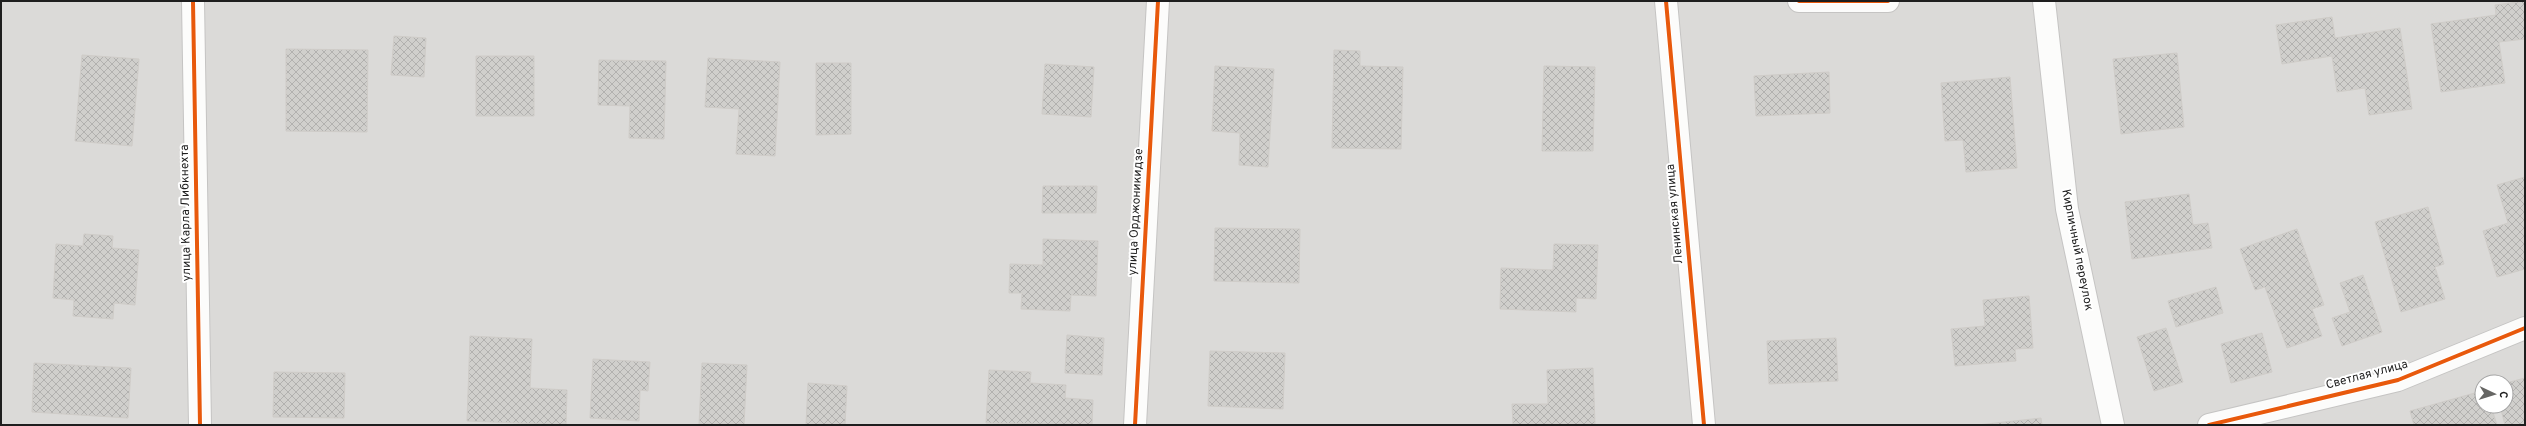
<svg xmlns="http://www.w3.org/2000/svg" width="2526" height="426" font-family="Overpass,sans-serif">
<defs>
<pattern id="building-cross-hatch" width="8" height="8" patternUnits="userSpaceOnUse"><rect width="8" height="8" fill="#d0cfcc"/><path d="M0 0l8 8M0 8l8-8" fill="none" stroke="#b2b1af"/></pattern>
</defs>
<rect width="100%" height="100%" fill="#ecebe7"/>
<!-- residential -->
<path fill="#dbdad8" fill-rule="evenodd" d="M 1,1 L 2525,1 L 2525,425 L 1,425 ZM 2482,382 L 2506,382 L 2506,406 L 2482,406 Z"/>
<!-- building -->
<path fill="url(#building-cross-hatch)" stroke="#cfccc8" d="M 2525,1 L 2525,39 L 2499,42 L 2505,83 L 2441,92 L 2431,24 L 2496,15 L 2495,5 Z
M 2332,17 L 2335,38 L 2400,28 L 2412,109 L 2369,115 L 2365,88 L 2337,92 L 2332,56 L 2282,64 L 2276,25 Z
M 394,36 L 426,38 L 424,77 L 391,75 Z
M 286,49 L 368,50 L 367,132 L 286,131 Z
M 1334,50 L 1360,51 L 1360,66 L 1403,67 L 1401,149 L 1332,148 Z
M 2177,53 L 2184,127 L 2121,134 L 2113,59 Z
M 82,55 L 139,59 L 132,146 L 75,141 Z
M 476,56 L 534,56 L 534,116 L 476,116 Z
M 708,58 L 780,62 L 775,156 L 736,154 L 739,109 L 705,107 Z
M 599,60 L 666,61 L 664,139 L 629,138 L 630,106 L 598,105 Z
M 816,63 L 851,63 L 851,134 L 816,135 Z
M 1045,64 L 1094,67 L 1091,117 L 1042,114 Z
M 1215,66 L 1274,69 L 1268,167 L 1239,165 L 1240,133 L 1212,131 Z
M 1544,66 L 1595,67 L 1593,151 L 1542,151 Z
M 1829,72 L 1830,113 L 1756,116 L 1754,76 Z
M 2010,77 L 2017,168 L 1966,172 L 1963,140 L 1945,141 L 1941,83 Z
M 2525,177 L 2525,269 L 2497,277 L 2483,231 L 2508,223 L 2497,185 Z
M 1043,186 L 1097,186 L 1096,213 L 1042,213 Z
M 2189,194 L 2193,225 L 2208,223 L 2212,248 L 2132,259 L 2125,202 Z
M 2428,207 L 2444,264 L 2435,267 L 2445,299 L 2401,312 L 2375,222 Z
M 1215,228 L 1300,229 L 1299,283 L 1214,281 Z
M 2297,229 L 2324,305 L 2312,309 L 2322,336 L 2287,348 L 2265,287 L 2255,290 L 2240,249 Z
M 84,234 L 113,236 L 112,248 L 139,250 L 135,305 L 114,303 L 113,319 L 73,316 L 74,300 L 53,298 L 56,244 L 83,246 Z
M 1043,239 L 1098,241 L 1096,296 L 1071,295 L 1070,311 L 1021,309 L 1022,293 L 1009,293 L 1010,264 L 1043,265 Z
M 1554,244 L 1598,245 L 1596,299 L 1576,298 L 1576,312 L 1500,309 L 1501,268 L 1553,270 Z
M 2363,275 L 2382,332 L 2342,346 L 2332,318 L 2350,312 L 2340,283 Z
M 2216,287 L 2223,313 L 2176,327 L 2168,301 Z
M 2029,296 L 2033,348 L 2015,349 L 2016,361 L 1955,366 L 1951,329 L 1985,326 L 1983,300 Z
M 2166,328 L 2183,382 L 2154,391 L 2137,337 Z
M 2262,333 L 2272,372 L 2231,383 L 2221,344 Z
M 1067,335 L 1104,338 L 1102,375 L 1065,373 Z
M 470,336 L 532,339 L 530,388 L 567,390 L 566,425 L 467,421 Z
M 1836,338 L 1838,381 L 1769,384 L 1767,341 Z
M 1210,351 L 1285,353 L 1283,409 L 1208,406 Z
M 593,359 L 650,362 L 648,391 L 640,390 L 639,421 L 590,418 Z
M 34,363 L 131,368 L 128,418 L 32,412 Z
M 702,363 L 747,365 L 744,425 L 699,425 Z
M 1593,368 L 1595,425 L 1513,425 L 1512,404 L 1548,404 L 1547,370 Z
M 989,370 L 1031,372 L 1030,383 L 1066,385 L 1065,398 L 1093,400 L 1092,425 L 986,423 Z
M 274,372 L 345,373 L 344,418 L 273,417 Z
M 2525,378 L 2525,425 L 2505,425 L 2500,406 L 2506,406 L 2506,383 Z
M 808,383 L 847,386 L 845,425 L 806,425 Z
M 2482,391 L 2482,406 L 2491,406 L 2497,425 L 2414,425 L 2410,411 Z
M 2041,418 L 2042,425 L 1977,425 Z"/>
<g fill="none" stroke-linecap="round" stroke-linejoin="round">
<!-- service casing -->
<g stroke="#c5c4c3" stroke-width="24">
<path id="service" d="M 2044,1 L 2067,209 L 2113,425"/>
</g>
<!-- minor casing -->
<g stroke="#c5c4c3" stroke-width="24">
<path id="minor" d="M 1666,1 L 1704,425
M 1799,1 L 1888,1
M 1135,425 L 1158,1
M 2209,425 L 2398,380 L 2525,328"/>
</g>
<!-- tertiary casing -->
<g stroke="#c5c4c3" stroke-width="24">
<path id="tertiary" d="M 193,1 L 200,425"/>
</g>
<!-- service -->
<use href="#service" stroke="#fcfcfb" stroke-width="22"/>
<!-- minor -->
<use href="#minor" stroke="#fcfcfb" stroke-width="22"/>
<!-- tertiary -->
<use href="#tertiary" stroke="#fcfcfb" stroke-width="22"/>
<!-- cycleway casing -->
<g stroke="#fff" stroke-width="6">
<path id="cycleway" d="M 193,1 L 200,425
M 1666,1 L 1704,425
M 1799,1 L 1888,1
M 1135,425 L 1158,1
M 2209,425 L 2398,380 L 2525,328"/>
</g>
<!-- cycleway -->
<use href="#cycleway" stroke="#e8590c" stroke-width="4"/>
</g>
<g text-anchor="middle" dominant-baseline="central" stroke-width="4" stroke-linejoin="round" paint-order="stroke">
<!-- street labels -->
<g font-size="12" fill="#1e1e1e" stroke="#fff">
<text transform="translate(1136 212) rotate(-87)">улица Орджоникидзе</text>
<text transform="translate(186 213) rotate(-91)">улица Карла Либкнехта</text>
<text transform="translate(1675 214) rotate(-95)">Ленинская улица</text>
<text transform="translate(2077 250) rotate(79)">Кирпичный переулок</text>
<text transform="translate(2367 375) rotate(-15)">Светлая улица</text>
</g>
</g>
<!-- border -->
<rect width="2526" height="426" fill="none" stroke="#1e1e1e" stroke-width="4"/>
<!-- north arrow -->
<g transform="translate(2494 394) rotate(94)"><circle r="19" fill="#ffffff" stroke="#a5a5a5"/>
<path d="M0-3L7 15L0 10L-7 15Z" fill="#666664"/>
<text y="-6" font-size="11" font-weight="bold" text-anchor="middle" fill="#1e1e1e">С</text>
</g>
</svg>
